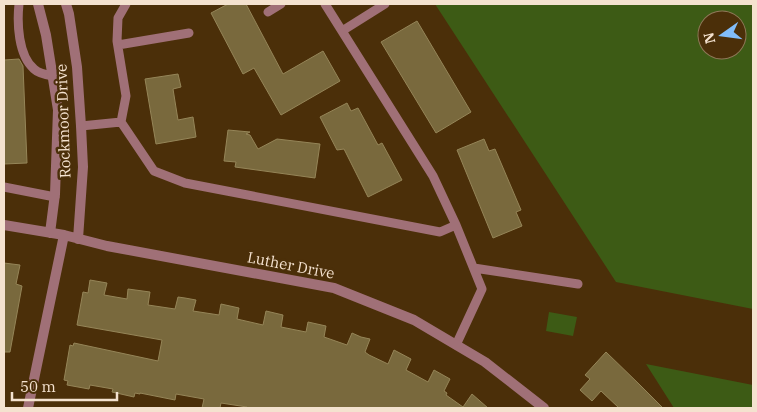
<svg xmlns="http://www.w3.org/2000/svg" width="757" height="412" font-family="'IBM Plex Serif',serif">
<rect width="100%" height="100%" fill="#4b2f09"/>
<!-- green -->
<path fill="#3d5b15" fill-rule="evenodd" d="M 435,4 L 753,4 L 753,309 L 616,282 ZM 707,20 L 737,20 L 737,50 L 707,50 Z
M 549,312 L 577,317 L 573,336 L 546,331 Z
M 646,364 L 753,385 L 753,408 L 674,408 Z"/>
<!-- building -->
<path fill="#79693d" stroke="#958558" d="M 228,4 L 246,4 L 283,74 L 323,51 L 340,81 L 281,115 L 254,68 L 243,74 L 211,13 Z
M 417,21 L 471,112 L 436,133 L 381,42 Z
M 19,59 L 23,66 L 27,163 L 4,164 L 4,60 Z
M 178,74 L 181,87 L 173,89 L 178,120 L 193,117 L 196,137 L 156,144 L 145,79 Z
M 347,103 L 351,111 L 358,108 L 378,145 L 382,143 L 402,180 L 368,197 L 344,149 L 337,150 L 320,117 Z
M 228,130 L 250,132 L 246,134 L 250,135 L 258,149 L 277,139 L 320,144 L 315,178 L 235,167 L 236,162 L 224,161 Z
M 484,139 L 489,151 L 495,149 L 521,210 L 516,212 L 522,226 L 493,238 L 457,150 Z
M 4,263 L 20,265 L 16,284 L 22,286 L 10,352 L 4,352 Z
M 90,280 L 107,283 L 104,295 L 127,299 L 128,289 L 150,292 L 148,305 L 175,309 L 178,297 L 185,298 L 196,300 L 193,311 L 219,315 L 221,304 L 239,308 L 237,319 L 263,325 L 266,311 L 283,315 L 281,327 L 306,332 L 308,322 L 326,326 L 324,337 L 347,345 L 352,333 L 361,337 L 370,339 L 365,352 L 369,355 L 388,364 L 394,350 L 411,359 L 406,370 L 428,382 L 434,370 L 450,379 L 444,391 L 447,393 L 446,395 L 463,407 L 472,394 L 488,408 L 247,408 L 247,407 L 221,403 L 220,408 L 202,408 L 204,399 L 176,394 L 175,400 L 140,393 L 140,394 L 135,393 L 134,397 L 112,392 L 113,389 L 90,385 L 89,389 L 67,385 L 68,381 L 64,380 L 70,345 L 73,346 L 74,343 L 158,361 L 162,340 L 77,325 L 83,292 L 88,293 Z
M 606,352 L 639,384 L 663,408 L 619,408 L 601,391 L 592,401 L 580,390 L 590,379 L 585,375 Z"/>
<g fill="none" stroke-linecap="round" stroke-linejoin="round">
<!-- lane -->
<path stroke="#a07077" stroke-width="9" d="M 19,4 C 17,23 18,55 34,69 C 38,73 47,75 53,76
M 325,4 L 433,176 L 456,225
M 268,12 L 281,4
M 342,31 L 385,4
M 118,45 L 189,33
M 121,122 L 126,96 L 117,41 L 118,18 L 126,4
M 81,126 L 121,122 L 154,171 L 185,183 L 440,232 L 456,225 L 482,289 L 456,345
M 4,187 L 55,197
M 474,268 L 578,284"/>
<!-- street -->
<path stroke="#a07077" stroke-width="10" d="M 38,4 L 46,35 L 58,110 L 55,194 L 50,233
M 66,4 L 69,14 L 77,67 L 81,126 L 83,167 L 78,239
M 4,225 L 64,235 L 107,246 L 334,288 L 414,320 L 485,362 L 544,408
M 28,408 L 64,235"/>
</g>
<g text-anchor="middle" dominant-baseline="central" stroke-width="5" stroke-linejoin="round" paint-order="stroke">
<!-- street labels -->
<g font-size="15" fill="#f4e2cf" stroke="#4b2f09">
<text transform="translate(63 121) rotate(-92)">Rockmoor Drive</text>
<text transform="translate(291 265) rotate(11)">Luther Drive</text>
</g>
</g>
<!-- border -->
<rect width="757" height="412" fill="none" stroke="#f4e2cf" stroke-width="10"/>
<!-- north arrow -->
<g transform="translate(722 35) rotate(256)"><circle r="24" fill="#4b2f09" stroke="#8f7758"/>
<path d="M0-4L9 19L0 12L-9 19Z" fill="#81bdfa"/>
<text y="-8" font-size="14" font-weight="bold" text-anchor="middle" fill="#f4e2cf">N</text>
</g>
<!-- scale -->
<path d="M12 392v8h105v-8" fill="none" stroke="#f4e2cf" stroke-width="2.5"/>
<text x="20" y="392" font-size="15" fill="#f4e2cf" stroke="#4b2f09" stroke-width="4" paint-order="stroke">50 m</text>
</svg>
